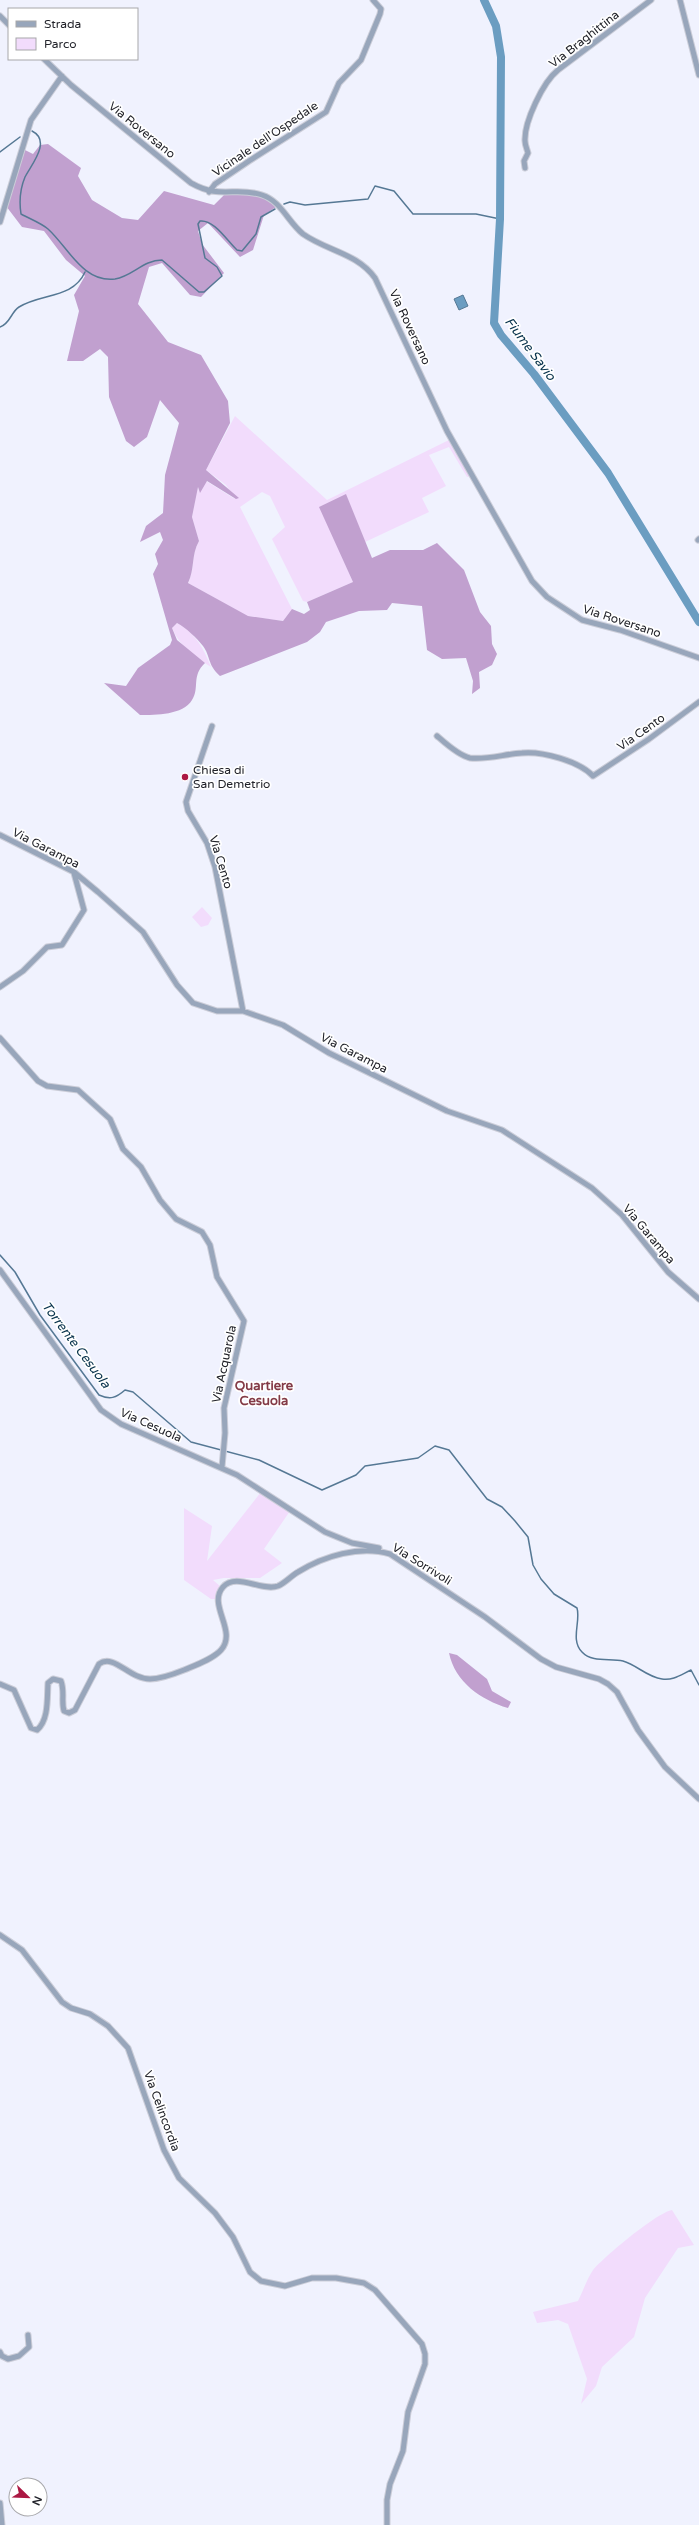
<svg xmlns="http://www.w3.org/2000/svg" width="699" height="2525" font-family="'Varela Round',sans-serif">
<rect width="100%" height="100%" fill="#f0f2fe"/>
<!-- green -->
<path fill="#f2dcfc" d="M 235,416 L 327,500 L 449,440 L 471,476 L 467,477 L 449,447 L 429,455 L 446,486 L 422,498 L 429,512 L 365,542 L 346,495 L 320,507 L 353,582 L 307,602 L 303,601 L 272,539 L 285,527 L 270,496 L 262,492 L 240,507 L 292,609 L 283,621 L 247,616 L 188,583 C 195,569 191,555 199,541 L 192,517 L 198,485 L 199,492 L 206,481 L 235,499 L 226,485 L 206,470 Z
M 177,623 C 195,632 204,649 211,667 C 194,656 180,647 172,628 Z
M 202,907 L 212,918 L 208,925 L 201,927 L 192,917 Z
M 261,1492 L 290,1511 L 264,1549 L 282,1563 L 260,1578 L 224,1578 L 213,1580 L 221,1587 L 216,1599 L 211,1599 L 184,1580 L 184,1508 L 212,1526 L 207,1561 Z
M 672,2210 L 694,2245 L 678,2248 L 645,2298 L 634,2337 L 602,2367 L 596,2386 L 581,2404 L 587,2379 L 568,2324 L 558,2320 L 537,2323 L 533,2312 L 578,2301 C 583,2291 587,2279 593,2270 C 604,2257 656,2213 672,2210 Z"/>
<!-- forest -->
<path fill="#c1a0cf" d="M 48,144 L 81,168 L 78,176 L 92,200 L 122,218 L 138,220 L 164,191 L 214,205 L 224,195 C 243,195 263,192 276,207 L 264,215 L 253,250 L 240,257 L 208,223 L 198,231 L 202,244 L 224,273 L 201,297 L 190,295 L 162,263 L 149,267 L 138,304 L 168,342 L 201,355 L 228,401 L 230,423 L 206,470 L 239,498 L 236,499 L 207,481 L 200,493 L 198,487 L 192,517 L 199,541 C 191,555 195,569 188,583 L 248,616 L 283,621 L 292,609 L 304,614 L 310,610 L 307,602 L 353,582 L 319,507 L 346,494 L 372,558 L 390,550 L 423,550 L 437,543 L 464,570 L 480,612 L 491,626 L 492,644 L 497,654 L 492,665 L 479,672 L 480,688 L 472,694 L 473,681 L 466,658 L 442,659 L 427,650 L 422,606 L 392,603 L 387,610 L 359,611 L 326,622 L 320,632 L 307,642 L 220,676 C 207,664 211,657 203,646 C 197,638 186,628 177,623 L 172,628 L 177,640 L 205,663 C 191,676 200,688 192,700 C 183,715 156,715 140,715 L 104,683 L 126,686 L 138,668 L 170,645 L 172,640 L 153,574 L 158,564 L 155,554 L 163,540 L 160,532 L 140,542 L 146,526 L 163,513 L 165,475 L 179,423 L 160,400 L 147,437 L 134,447 L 126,441 L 109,397 L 108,357 L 100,349 L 83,361 L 67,361 L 79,311 L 74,295 L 85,276 L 66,260 L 44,231 L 22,227 L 6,206 L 25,150 L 33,154 L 40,145 Z
M 449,1653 L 457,1655 L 487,1679 L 492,1691 L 511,1702 L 508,1708 C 481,1700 455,1682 449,1653 Z"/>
<!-- water -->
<path fill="#6b9dc1" stroke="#557894" d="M 463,295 L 468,306 L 459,310 L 454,299 Z"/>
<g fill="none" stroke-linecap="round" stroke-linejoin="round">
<!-- stream -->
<path stroke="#557894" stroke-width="1.5" d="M 32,131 C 52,141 31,165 25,177 C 20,189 19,201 21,214 C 30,219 41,223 48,229 C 68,247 83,283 115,279 C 133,276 143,260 162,260 L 199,292 L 204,292 L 222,276 L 217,267 L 205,258 L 198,224 L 200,221 C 214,219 228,242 237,250 L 242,251 L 256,234 L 261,217 L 275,209
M 0,152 L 20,137
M 284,204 L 290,202 L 305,205 L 368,199 L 375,186 L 394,191 L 413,214 L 476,214 L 500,219
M 0,327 C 10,324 11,312 19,307 C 41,293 73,299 85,272
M 0,1255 L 15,1272 L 40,1315 L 99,1395 C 110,1400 116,1398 125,1390 L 133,1392 L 191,1442 L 259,1460 L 322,1490 L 356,1475 L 365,1466 L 418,1458 L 435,1446 L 449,1450 L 487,1499 L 502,1507 L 515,1521 L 528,1537 L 533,1565 L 541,1579 L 554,1594 L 577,1608 C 581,1621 570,1640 582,1652 C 592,1663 610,1658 623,1661 C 637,1665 647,1677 662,1679 C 673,1681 682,1674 691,1670 L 699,1685"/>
<!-- river -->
<path stroke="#6b9dc1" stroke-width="8" d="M 484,0 L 496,26 L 501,57 L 500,219 L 494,323 L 501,335 L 534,374 L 608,473 L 699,622"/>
<!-- minor casing -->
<g stroke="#cbcdd8" stroke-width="7">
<path id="minor" d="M 680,0 L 699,75
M 0,16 L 9,25
M 44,59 L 71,85 L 191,183 C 221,200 235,186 262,195 C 281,201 288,222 303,234 C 327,251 357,253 375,278 L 447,431 L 532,581 L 547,597 L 582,620 L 620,630 L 699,658
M 525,168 L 524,161 L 528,153 C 527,149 525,145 525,141 C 524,122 543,82 558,70 L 651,0
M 209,192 L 215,184 L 249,161 L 326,112 L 339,83 L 361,60 L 380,14 L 381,9 L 373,0
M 0,222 L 31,120 L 62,76
M 698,540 L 699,539
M 212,726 L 186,802 L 188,811 L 207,843 L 215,867 L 243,1011
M 437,736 C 445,743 459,756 470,758 C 487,760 505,754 522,753 C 542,751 579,761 593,776 L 649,739 L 699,702
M 0,835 L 74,872 L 98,892 L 143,932 L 177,985 L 193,1003 L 217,1011 L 243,1011 L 283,1025 L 329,1053 L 447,1111 L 502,1130 L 592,1188 L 622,1215 L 668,1272 L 699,1299
M 0,987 L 23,971 L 47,947 L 62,945 L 84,910 L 74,873
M 0,1038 L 38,1081 L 47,1086 L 78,1090 L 110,1119 L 123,1149 L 141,1167 L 160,1200 L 176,1219 L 202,1232 L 210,1245 L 217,1277 L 244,1321 L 224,1408 L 225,1433 L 222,1467
M 0,1270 L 101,1410 L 121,1424 L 237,1475 L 325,1532 L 352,1543 L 379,1548
M 0,1684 L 14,1690 L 31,1728 L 37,1730 C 49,1720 47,1698 48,1683 L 53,1679 L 61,1681 C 65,1692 61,1701 64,1711 L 69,1713 L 75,1710 L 99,1664 C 114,1653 129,1679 150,1679 C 161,1679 174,1674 184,1670 C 196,1665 213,1659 221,1650 C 238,1631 207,1605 223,1587 C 236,1572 262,1592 278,1586 C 285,1583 291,1576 298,1572 C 324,1556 360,1545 390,1554 L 485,1617 L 541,1659 L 556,1667 L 599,1679 L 608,1684 L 617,1692 L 638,1730 L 665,1767 L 699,1799
M 0,1935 L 22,1950 L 62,2002 L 71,2008 L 90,2014 L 108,2026 L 128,2048 L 164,2150 L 179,2178 L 215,2213 L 233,2237 L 250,2272 L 261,2281 L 285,2286 L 312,2278 L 336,2278 L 364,2283 L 375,2290 L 422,2344 L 425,2354 L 425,2364 L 408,2412 L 403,2451 L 390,2484 L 387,2500 L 387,2525
M 0,2352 L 2,2356 L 8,2359 L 19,2356 L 29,2347 L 28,2335
M 0,2503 L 2,2525"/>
</g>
<!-- minor -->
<use href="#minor" stroke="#98a6bb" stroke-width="5"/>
</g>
<!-- markers -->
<circle fill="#ac1843" stroke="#fff" stroke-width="1.5" cx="185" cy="777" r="4"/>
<g text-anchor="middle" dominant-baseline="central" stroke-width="3.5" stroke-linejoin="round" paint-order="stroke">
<!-- street labels -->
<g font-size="12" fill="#22232a" stroke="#fff">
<text transform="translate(584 39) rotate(-38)">Via Braghittina</text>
<text transform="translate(142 130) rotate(39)">Via Roversano</text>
<text transform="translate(265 139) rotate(-34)">Vicinale dell'Ospedale</text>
<text transform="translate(410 327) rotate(65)">Via Roversano</text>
<text transform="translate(622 621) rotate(18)">Via Roversano</text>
<text transform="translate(641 732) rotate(-35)">Via Cento</text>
<text transform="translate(46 848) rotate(27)">Via Garampa</text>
<text transform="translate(221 862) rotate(73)">Via Cento</text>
<text transform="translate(354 1053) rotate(27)">Via Garampa</text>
<text transform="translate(649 1234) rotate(50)">Via Garampa</text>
<text transform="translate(224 1364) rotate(-78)">Via Acquarola</text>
<text transform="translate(151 1425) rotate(24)">Via Cesuola</text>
<text transform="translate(422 1564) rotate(32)">Via Sorrivoli</text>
<text transform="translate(162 2111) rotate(70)">Via Celincordia</text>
</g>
<!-- poi labels -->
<g font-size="12" fill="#22232a" stroke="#fff" text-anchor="start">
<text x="193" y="770">Chiesa di<tspan x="193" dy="14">San Demetrio</tspan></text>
</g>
<!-- water labels -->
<g font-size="13" font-style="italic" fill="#07324b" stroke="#fff">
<text transform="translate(530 349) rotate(53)">Fiume Savio</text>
<text transform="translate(76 1345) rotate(53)">Torrente Cesuola</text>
</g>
<!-- neighbourhood labels -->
<g font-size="13" font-weight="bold" fill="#833a46" stroke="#fff">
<text x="264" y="1386">Quartiere<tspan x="264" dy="15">Cesuola</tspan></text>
</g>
</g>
<!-- legend -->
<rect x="8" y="8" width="130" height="52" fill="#ffffff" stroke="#a7a7aa"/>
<rect x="16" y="21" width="20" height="6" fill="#98a6bb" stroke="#a7a7aa"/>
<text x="44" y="28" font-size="12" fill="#22232a">Strada</text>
<rect x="16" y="38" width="20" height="12" fill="#f2dcfc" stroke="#a7a7aa"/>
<text x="44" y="48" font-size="12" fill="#22232a">Parco</text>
<!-- north arrow -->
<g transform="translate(28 2497) rotate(113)"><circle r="19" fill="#ffffff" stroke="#a7a7aa"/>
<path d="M0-3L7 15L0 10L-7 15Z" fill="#ac1843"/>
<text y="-6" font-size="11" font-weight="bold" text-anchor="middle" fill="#22232a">N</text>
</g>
</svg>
